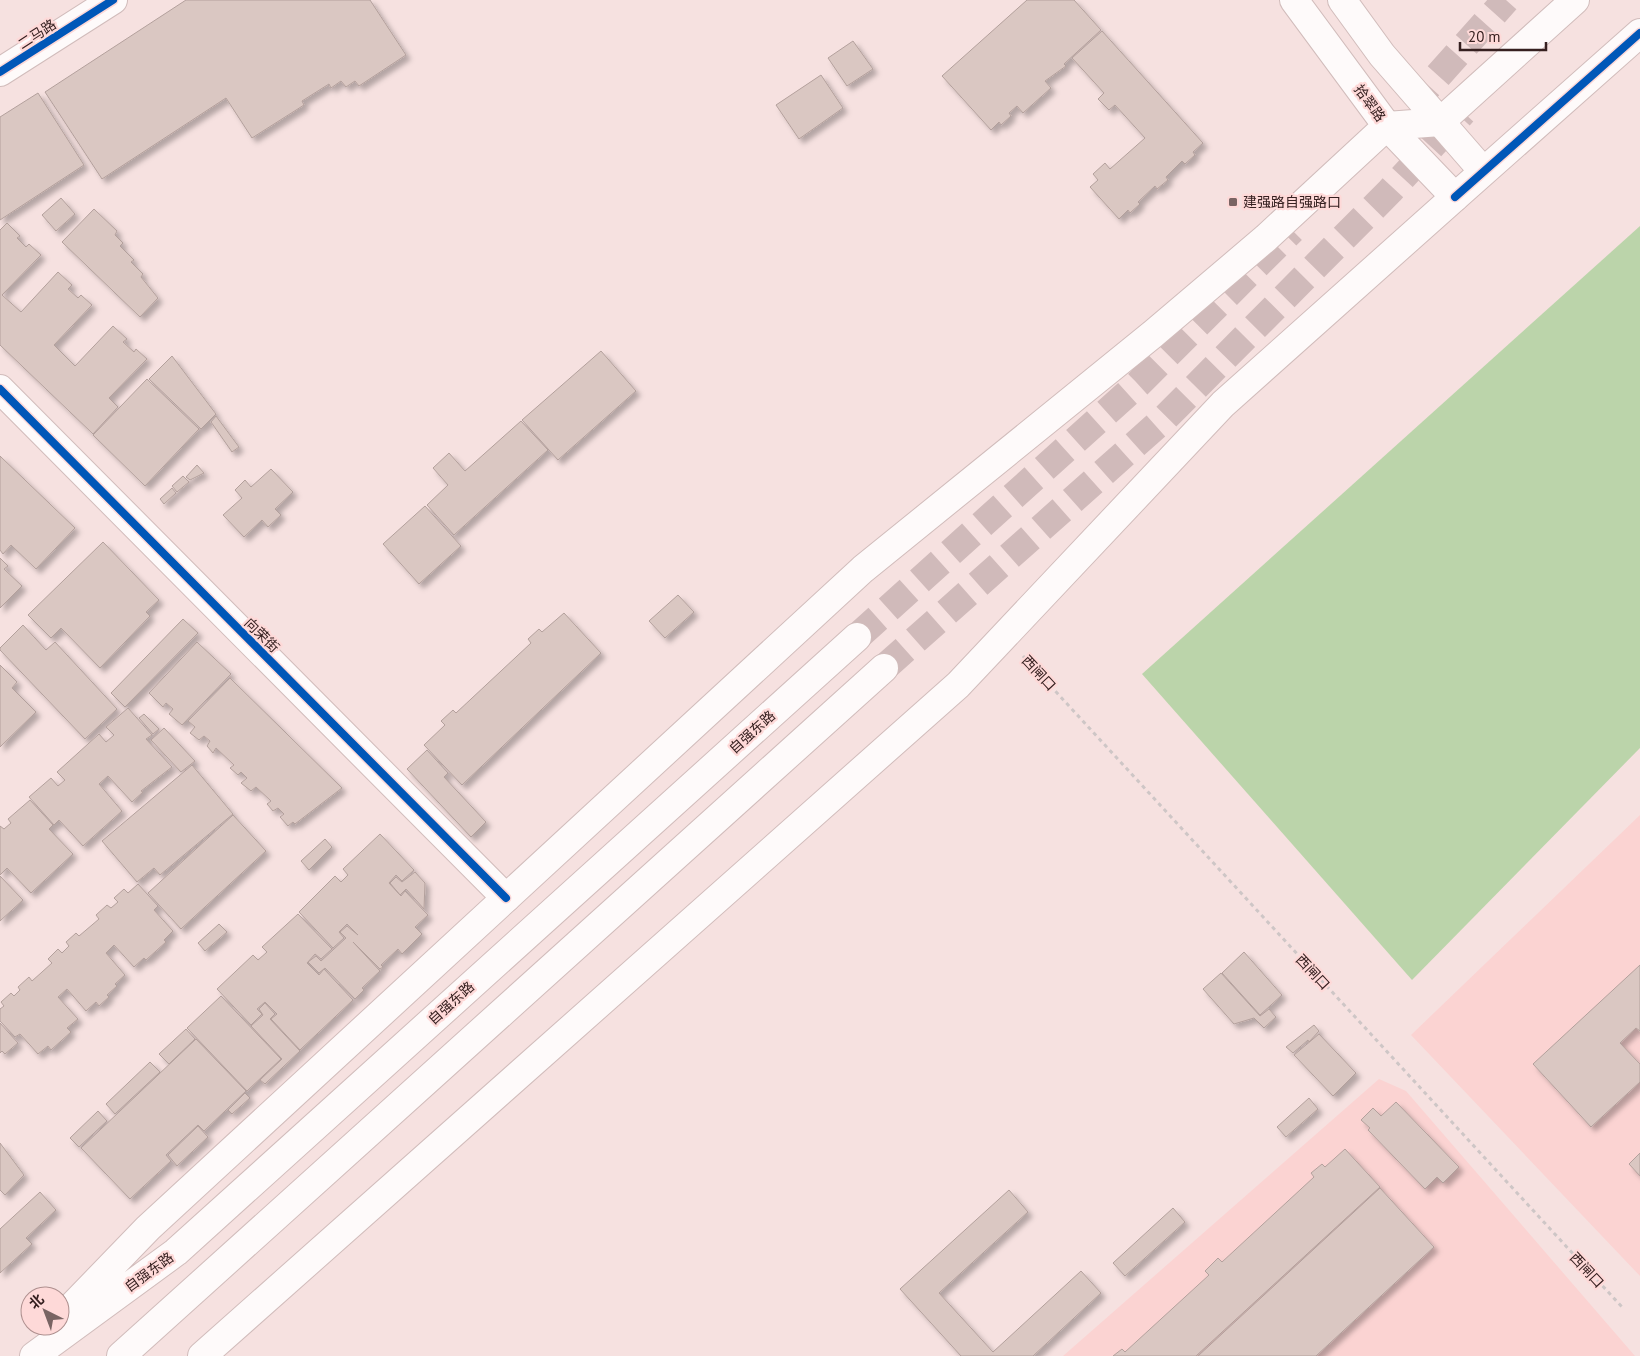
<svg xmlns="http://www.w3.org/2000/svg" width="1640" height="1356" font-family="'PT Sans','Noto Sans SC',sans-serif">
<defs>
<filter id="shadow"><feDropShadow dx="4.5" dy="4.5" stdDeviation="2.5" flood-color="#0004"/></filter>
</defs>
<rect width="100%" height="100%" fill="#f6e1e0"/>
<!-- built -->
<path fill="#fbd3d2" d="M 1640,815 L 1640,1276 L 1411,1035 Z
M 1379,1079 L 1406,1091 L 1635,1356 L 1063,1356 Z"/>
<!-- green -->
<path fill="#bbd4aa" d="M 1640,226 L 1640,748 L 1412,980 L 1142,674 Z"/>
<!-- building -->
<path fill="#dac7c2" stroke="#b3a09c" filter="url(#shadow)" d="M 186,0 L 370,0 L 406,55 L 359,86 L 355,81 L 346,87 L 341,81 L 331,88 L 329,84 L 302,101 L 304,105 L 252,138 L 226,98 L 102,179 L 45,92 Z
M 1027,0 L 1074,0 L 1101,30 L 1064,64 L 1066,66 L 1045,81 L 1051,88 L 1023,113 L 1017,106 L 1009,113 L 1011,116 L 1001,125 L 999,122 L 991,130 L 942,76 Z
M 1102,31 L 1203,143 L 1193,152 L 1195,155 L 1185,164 L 1182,161 L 1166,177 L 1168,180 L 1157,189 L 1155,186 L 1138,202 L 1140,204 L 1130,213 L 1128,210 L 1119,219 L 1090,187 L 1098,180 L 1093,174 L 1105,163 L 1110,169 L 1145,138 L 1115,105 L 1109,110 L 1098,99 L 1104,93 L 1072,58 Z
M 853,41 L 873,69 L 847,86 L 828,58 Z
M 821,75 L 843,108 L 799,139 L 776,105 Z
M 38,93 L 84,165 L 0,220 L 0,117 Z
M 61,198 L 75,214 L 56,231 L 42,215 Z
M 94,209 L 117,231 L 115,235 L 123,243 L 120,246 L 134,260 L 131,262 L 143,274 L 141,277 L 158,298 L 140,317 L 62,242 Z
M 7,223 L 20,236 L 17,238 L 26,247 L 29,244 L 41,255 L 2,295 L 21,312 L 58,272 L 72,285 L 68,289 L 78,298 L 81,295 L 92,305 L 54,345 L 75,366 L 113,326 L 127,339 L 123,342 L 134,352 L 136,349 L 147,359 L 109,398 L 118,407 L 93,434 L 0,345 L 0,230 Z
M 601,351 L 636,391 L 558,460 L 522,420 Z
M 172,356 L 216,414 L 201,429 L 149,379 Z
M 147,379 L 199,429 L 145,486 L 93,435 Z
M 216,416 L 239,447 L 232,452 L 211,422 Z
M 521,421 L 548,450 L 454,535 L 427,505 L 448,485 L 433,468 L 449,453 L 465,471 Z
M 0,456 L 75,528 L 36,569 L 11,545 L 3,554 L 0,550 Z
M 197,465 L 204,473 L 190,480 L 186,477 Z
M 271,469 L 293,492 L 275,509 L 281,515 L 268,527 L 262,520 L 244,537 L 223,515 L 242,498 L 235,490 L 245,480 L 251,487 Z
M 183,476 L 189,482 L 177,492 L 172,486 Z
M 172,488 L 176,493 L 164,504 L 160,499 Z
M 425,506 L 461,546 L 419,584 L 383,544 Z
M 103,542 L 159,600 L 146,612 L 150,616 L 100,668 L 61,628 L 51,638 L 28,615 Z
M 0,558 L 8,566 L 4,569 L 22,586 L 0,608 Z
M 678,595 L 694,612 L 665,638 L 649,621 Z
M 564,613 L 601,653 L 462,785 L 424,745 L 445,725 L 441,721 L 453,710 L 456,713 L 531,643 L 528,639 L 539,629 L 542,632 Z
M 183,619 L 198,633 L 125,707 L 111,693 Z
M 23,625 L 46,650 L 55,642 L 117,709 L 85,739 L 0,650 L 0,648 Z
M 197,642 L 231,674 L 182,725 L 169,714 L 173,709 L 166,703 L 163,707 L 149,693 Z
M 0,665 L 17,682 L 12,688 L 36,712 L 0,747 Z
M 230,678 L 342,788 L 295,824 L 293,822 L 288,826 L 280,817 L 284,814 L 278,808 L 273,811 L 267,804 L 271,801 L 256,787 L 251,791 L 241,783 L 247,778 L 241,772 L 238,775 L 230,768 L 234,765 L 216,748 L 213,753 L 207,746 L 210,741 L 204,736 L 199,740 L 190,733 L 195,727 L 188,721 Z
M 128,708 L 152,735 L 146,739 L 172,767 L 141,791 L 143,792 L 132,802 L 108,776 L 99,784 L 122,811 L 83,846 L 59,820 L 54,825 L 29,797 L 51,778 L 58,786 L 65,780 L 57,772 L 99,734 L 106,742 L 114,735 L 106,727 Z
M 144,714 L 159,729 L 153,734 L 139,718 Z
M 164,728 L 195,761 L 181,772 L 151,740 Z
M 427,750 L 448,773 L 444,777 L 486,822 L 471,837 L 407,769 Z
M 192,765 L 233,814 L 160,875 L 154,868 L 137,882 L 102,841 Z
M 30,800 L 53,825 L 49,829 L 73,854 L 31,893 L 7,868 L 0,875 L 0,826 L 4,829 L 11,823 L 8,819 Z
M 233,815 L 266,851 L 181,929 L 148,893 Z
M 380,834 L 414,870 L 402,881 L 396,875 L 389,883 L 401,896 L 405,891 L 428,915 L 415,927 L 422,934 L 402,954 L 398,949 L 381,965 L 383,967 L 380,969 L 353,942 L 380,971 L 362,988 L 364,990 L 355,999 L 325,968 L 319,973 L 308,962 L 316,956 L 321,961 L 346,938 L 340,932 L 347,926 L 358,935 L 347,924 L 339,932 L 344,938 L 333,948 L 299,912 L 335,876 L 341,882 L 348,875 L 343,869 Z
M 325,839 L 332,847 L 309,870 L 301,861 Z
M 415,872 L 425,883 L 424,909 L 406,889 L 400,895 L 390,883 L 396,877 L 402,882 Z
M 0,876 L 23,900 L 0,921 Z
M 138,884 L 158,906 L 154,910 L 173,931 L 164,940 L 166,942 L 146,960 L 144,958 L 134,967 L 114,945 L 106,953 L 125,975 L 115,984 L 117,986 L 107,995 L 109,997 L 99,1006 L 96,1002 L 86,1011 L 67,989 L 58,997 L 78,1019 L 67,1028 L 71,1032 L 51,1050 L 48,1046 L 38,1054 L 20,1034 L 15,1037 L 0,1021 L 0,1009 L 4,1006 L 1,1002 L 11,993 L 14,996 L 20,990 L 18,987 L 29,977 L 32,981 L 52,963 L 48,959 L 58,949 L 62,953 L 69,946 L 66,942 L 76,933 L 79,936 L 99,919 L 96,915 L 107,905 L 111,908 L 118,902 L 114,898 L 124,889 L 128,893 Z
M 298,914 L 332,949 L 321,959 L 315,954 L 307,963 L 319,975 L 324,969 L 353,1000 L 300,1050 L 271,1019 L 277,1014 L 265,1002 L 257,1009 L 262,1014 L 251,1025 L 217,989 L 253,955 L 258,960 L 267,952 L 262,947 Z
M 219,924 L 227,932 L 205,951 L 198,943 Z
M 1244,952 L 1282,995 L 1260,1015 L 1222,973 Z
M 1640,965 L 1640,1031 L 1636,1028 L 1620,1043 L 1640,1064 L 1640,1082 L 1591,1127 L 1533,1064 Z
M 1221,973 L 1260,1016 L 1269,1009 L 1276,1017 L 1264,1028 L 1254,1018 L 1234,1024 L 1203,989 Z
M 221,996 L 281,1059 L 247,1091 L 187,1028 Z
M 265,1003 L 275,1014 L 270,1019 L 300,1051 L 265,1084 L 260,1080 L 282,1059 L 251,1026 L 263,1015 L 259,1009 Z
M 0,1023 L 18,1043 L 5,1054 L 2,1051 L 0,1053 Z
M 1314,1025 L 1319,1031 L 1309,1042 L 1308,1040 L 1293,1053 L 1286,1047 Z
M 186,1029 L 195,1039 L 169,1064 L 159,1054 Z
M 1319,1034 L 1356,1073 L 1333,1096 L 1294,1055 Z
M 196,1039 L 246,1091 L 204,1131 L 198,1125 L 166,1155 L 171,1161 L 130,1199 L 81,1148 Z
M 150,1062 L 160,1072 L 115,1114 L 106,1104 Z
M 245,1093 L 250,1098 L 232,1114 L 228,1110 Z
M 1309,1098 L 1318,1109 L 1286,1137 L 1277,1127 Z
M 1396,1102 L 1459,1167 L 1443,1183 L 1437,1177 L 1425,1189 L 1368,1130 L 1370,1128 L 1361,1120 L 1373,1108 L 1381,1116 Z
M 98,1111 L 107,1121 L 79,1147 L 70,1138 Z
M 198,1126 L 208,1137 L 177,1166 L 168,1155 Z
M 0,1143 L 24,1175 L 5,1195 L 0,1190 Z
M 1345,1149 L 1380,1187 L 1196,1356 L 1113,1356 L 1122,1349 L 1125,1352 L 1209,1275 L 1205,1271 L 1218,1258 L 1222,1262 L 1314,1177 L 1311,1173 L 1322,1164 L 1325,1167 Z
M 1640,1153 L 1640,1176 L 1629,1164 Z
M 1380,1188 L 1434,1247 L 1316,1356 L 1198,1356 Z
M 1009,1190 L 1028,1212 L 939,1293 L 993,1352 L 1081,1271 L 1101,1293 L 1033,1356 L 961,1356 L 900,1289 Z
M 40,1192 L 56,1210 L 26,1238 L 32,1244 L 0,1273 L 0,1229 Z
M 1173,1208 L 1185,1222 L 1125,1276 L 1113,1263 Z"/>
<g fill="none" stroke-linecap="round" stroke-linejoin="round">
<!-- major-tunnel -->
<path stroke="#d0baba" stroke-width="28" stroke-dasharray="28 14" stroke-linecap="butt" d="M 1382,138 L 1506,0
M 857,637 L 1138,384 L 1292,230
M 884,668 L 1166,417 L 1390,191 L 1463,112"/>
<!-- minor casing -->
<g stroke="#d1bcbb" stroke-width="30">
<path id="minor" d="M 0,72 L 113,0
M 1387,126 L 1440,122 L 1575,0
M 1455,197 L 1640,33
M 0,389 L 506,898"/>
</g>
<!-- major casing -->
<g stroke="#d1bcbb" stroke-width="30">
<path id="major" d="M 1342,0 L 1382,55 L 1483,171
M 60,1319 L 148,1228 L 863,569 L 1153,334 L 1266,238 L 1387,126
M 34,1356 L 176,1252 L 857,637
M 121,1356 L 884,668
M 202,1356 L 958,685 L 1223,404 L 1455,197 L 1387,126 L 1294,0"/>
</g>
<!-- path -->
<path stroke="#cec6c6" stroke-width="3" stroke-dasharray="4 4" stroke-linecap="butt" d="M 1023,656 L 1622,1307"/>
<!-- minor -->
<use href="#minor" stroke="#fefafa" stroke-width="28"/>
<!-- major -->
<use href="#major" stroke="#fefafa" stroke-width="28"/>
<!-- cycleway casing -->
<g stroke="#fed9d8" stroke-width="11">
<path id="cycleway" d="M 0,72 L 113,0
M 1455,197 L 1640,33
M 0,389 L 506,898"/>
</g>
<!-- cycleway -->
<use href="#cycleway" stroke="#0057b8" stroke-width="8"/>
</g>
<!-- markers -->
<rect fill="#796463" stroke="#fed9d8" stroke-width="2" x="1228" y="197" width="10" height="10" rx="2.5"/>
<g text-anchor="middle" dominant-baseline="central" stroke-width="4.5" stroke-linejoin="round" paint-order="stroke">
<!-- street labels -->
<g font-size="14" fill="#362020" stroke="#fed9d8">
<text transform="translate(37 34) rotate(-33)">二马路</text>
<text transform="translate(1370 103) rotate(54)">拾翠路</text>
<text transform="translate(262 635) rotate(45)">向荣街</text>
<text transform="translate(1039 673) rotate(47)">西闸口</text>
<text transform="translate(752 732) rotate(-42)">自强东路</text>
<text transform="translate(1313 972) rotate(47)">西闸口</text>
<text transform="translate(451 1003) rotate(-42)">自强东路</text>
<text transform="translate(1587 1270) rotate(47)">西闸口</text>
<text transform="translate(149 1272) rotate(-36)">自强东路</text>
</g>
<!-- poi labels -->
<g font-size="14" fill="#362020" stroke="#fed9d8" text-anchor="start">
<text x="1243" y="202">建强路自强路口</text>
</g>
</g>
<!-- north arrow -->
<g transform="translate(45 1311) rotate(318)"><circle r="24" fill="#fed9d8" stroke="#ae8f8e"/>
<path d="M0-4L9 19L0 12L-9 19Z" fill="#796463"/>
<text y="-8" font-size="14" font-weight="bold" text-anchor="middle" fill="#362020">北</text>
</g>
<!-- scale -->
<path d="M1460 42v8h86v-8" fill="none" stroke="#362020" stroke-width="2.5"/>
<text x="1468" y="42" font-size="15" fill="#362020" stroke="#fed9d8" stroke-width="4" paint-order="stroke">20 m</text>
</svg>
